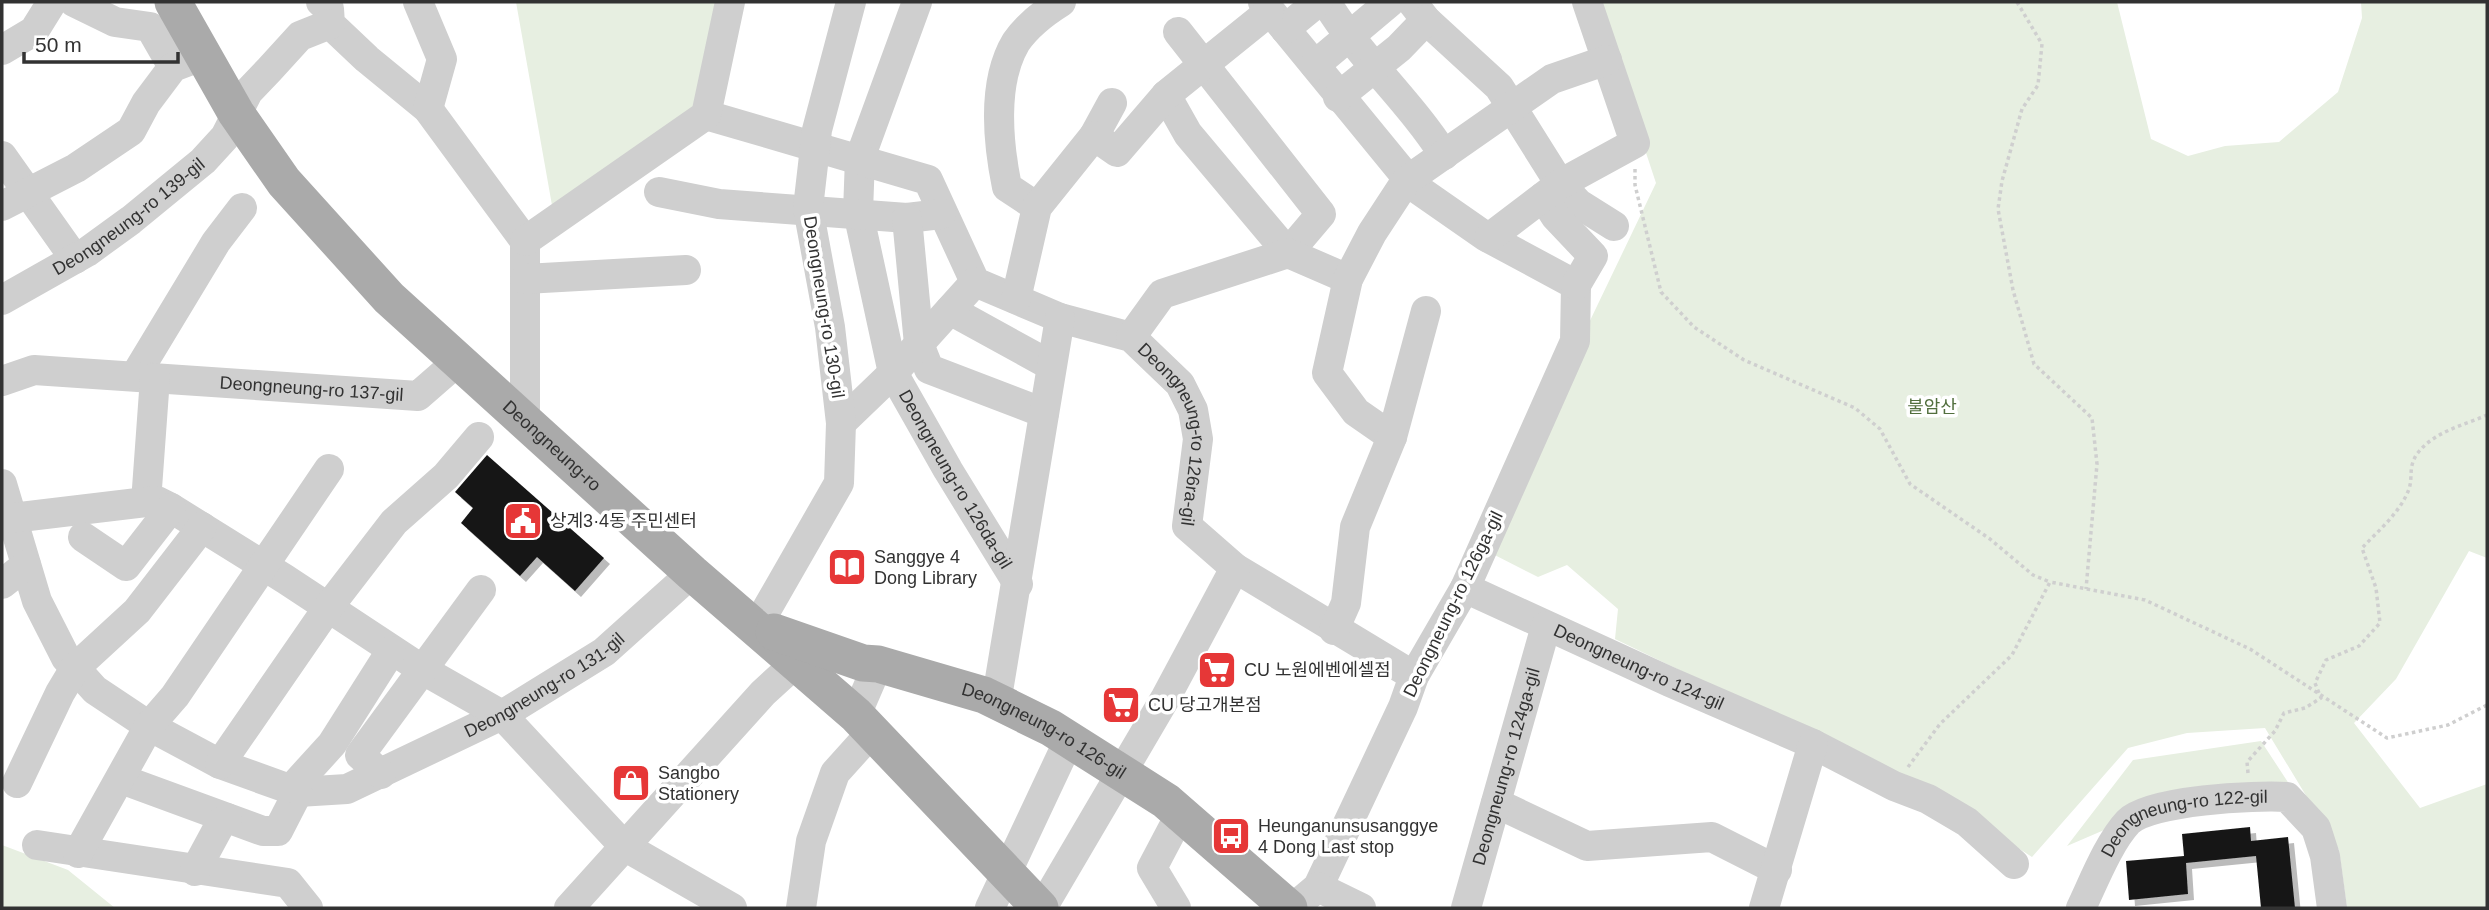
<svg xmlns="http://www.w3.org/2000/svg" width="2489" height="910" font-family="Arial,'Noto Sans KR',sans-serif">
<defs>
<filter id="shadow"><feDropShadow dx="6" dy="6" stdDeviation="0" flood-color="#0004"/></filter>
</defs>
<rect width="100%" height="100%" fill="#fff"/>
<!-- green -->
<path fill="#e7efe1" d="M 516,2 L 717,2 L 698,105 L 553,211 Z
M 1596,2 L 2117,2 L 2151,139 L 2188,156 L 2225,146 L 2279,142 L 2338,92 L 2362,18 L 2361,2 L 2487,2 L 2487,558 L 2469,551 L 2396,679 L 2354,723 L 2420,808 L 2487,784 L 2487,908 L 2347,908 L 2339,850 L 2265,728 L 2187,733 L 2128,748 L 2032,857 L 1930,791 L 1615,639 L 1618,609 L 1567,565 L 1538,577 L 1481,548 L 1656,183 Z
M 2261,741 L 2297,796 L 2139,815 L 2067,846 L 2133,760 Z
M 2,845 L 68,870 L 115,908 L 2,908 Z"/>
<!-- building -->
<path fill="#191919" filter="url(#shadow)" d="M 487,455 L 604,558 L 575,591 L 537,557 L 520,576 L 461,523 L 473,508 L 455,492 Z
M 2250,827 L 2251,841 L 2288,837 L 2295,908 L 2261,908 L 2256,856 L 2186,863 L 2188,894 L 2129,900 L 2126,861 L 2184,856 L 2182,834 Z"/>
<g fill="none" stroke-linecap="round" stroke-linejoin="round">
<!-- path -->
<path stroke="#cfcfcf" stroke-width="3.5" stroke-dasharray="3.5 3.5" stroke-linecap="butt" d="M 2017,2 L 2042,44 L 2038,85 L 2022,109 L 2002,181 L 1998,209 L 2013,290 L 2034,364 L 2092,418 L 2097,464 L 2086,589
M 1635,169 L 1635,185 L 1661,292 L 1694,327 L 1744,360 L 1855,408 L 1880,429 L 1910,484 L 1990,539 L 2033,575 L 2050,582
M 1908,767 L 1940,724 L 2012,655 L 2050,582 L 2145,600 L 2250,649 L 2387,738 L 2448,725 L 2487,705
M 2248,773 L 2247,762 L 2275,731 L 2284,713 L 2305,708 L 2321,698 L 2315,683 L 2326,660 L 2359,646 L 2380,623 L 2376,588 L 2362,548 C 2378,531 2400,513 2409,489 C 2413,477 2408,467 2417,454 C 2433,432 2464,425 2487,415"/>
<!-- minor -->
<g stroke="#cfcfcf" stroke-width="30">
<path d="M 74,2 L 115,22 L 150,27 L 173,67"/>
<path d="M 321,2 L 329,9 L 330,24 L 367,59 L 428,109 L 525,241 L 525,420"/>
<path d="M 418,2 L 442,59 L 428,109"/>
<path id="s1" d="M 917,2 L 860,158 L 858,212 L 893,373 L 948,470 L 1018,584"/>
<path d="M 1263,2 L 1408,179 L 1406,181 L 1485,236 L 1576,285 L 1575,341 L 1465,588 L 1414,676 L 1403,707 L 1318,887 L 1293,908"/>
<path d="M 1326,2 C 1360,58 1409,100 1444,155"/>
<path d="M 1412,2 L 1426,20 L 1499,87 L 1560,184 L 1579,204 L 1614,226"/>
<path d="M 1285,29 L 1318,2"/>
<path d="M 2,50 L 34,31 L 52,2"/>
<path d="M 1315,65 L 1390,2"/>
<path d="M 1166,95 L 1188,134 L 1288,253 L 1321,214 L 1178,32"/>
<path d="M 1338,97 L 1399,48 L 1426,20"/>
<path id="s2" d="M 706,115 L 928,180 L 975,282 L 1060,318 L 1131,337 L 1180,384 L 1193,410 L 1198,439 L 1187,526 L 1235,568 L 1414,676"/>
<path d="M 1094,136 L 1112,103"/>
<path d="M 2,156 L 75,259"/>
<path d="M 659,192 L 719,204 L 907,218 L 941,214"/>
<path d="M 1543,197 L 1556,217 L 1593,256 L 1576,285"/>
<path d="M 2,206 L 76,168 L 131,131 L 146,103 L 173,67 L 202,56"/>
<path d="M 1037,207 L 1007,187 C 998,143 992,82 1016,42 C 1027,26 1045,12 1061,2"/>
<path d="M 907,218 L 919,344 L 929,369 L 1044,413"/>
<path d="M 1489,238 L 1560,184 L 1635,143 L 1587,2"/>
<path d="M 525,241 L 706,115 L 730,2"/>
<path d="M 525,279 L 686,270"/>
<path d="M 1016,299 L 1037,207 L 1094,136 L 1117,152 L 1166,95 L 1269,12"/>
<path id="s3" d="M 2,300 L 87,252 L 131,220 L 203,161 L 225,137 L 248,92 L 269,70 L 300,36 L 330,24"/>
<path d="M 950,310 L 1050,365"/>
<path d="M 1131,337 L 1162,294 L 1288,253 L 1348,279"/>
<path d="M 135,376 L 216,242 L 242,208"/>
<path id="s4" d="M 2,381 L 34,370 L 418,396 L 457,362"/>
<path d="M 841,423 L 893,373 L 975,282"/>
<path d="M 1392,437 L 1356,412 L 1327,373 L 1348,279 L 1372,233 L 1406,181 L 1552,79 L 1607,60"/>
<path id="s5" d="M 2,484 L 37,601 L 66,658 L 95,690 L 149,726 L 220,764 L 298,792 L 347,789 L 502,715 L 604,652 L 692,573"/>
<path d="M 146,502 L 155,378"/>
<path d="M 12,518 L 146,502 L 157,501 L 171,508 L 285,579 L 423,670 L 502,715 L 624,846 L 732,908"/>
<path d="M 83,537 L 126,566 L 171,508"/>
<path d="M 2,584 L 26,565"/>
<path id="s6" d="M 1465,588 L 1670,682 L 1813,744 L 1894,786 L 1928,799 L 1967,822 L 2014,864"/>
<path d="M 757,626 L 839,483 L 841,423 L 830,327 L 808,208 L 817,130 L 851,2"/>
<path d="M 1334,630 L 1346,603 L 1355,527 L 1392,437 L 1426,311"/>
<path d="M 996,703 L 1060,318"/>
<path d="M 856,715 L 878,664"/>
<path d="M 220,764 L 327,609 L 394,522 L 446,476 L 479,437"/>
<path d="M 381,774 L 360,755 L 481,590"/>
<path d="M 121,779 L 263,831 L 278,831 L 298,792"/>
<path d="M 17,783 L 60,693 L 75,668 L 137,611 L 202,527"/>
<path d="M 292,788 L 332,744 L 391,651"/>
<path d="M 1496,803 L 1587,846 L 1712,837 L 1777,870"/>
<path d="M 37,845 L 288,883 L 308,908"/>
<path d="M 78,853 L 149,726 L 175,696 L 329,469"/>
<path d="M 195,871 L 222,821 L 227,818"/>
<path d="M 1318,887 L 1361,908"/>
<path d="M 569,908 L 763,693 L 797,662"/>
<path d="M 801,908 L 811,841 L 835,773 L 871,733"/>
<path d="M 990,908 L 1069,740"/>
<path d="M 1042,908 L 1166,697 L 1235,568"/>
<path d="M 1176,908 L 1152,868 L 1181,813"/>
<path id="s7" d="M 1466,908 L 1546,626"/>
<path d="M 1764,908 L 1813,744"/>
<path id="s8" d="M 2081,908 C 2093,883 2109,842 2128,822 C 2150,800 2255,795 2287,797 L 2316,828 L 2325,856 L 2332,908"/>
</g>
<!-- major -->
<g stroke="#aaa" stroke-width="37">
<path id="s9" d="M 173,2 L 236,113 L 284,182 L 389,298 L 692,573 L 856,715 L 1040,908"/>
<path id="s10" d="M 774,632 L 863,663 L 878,664 L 984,695 L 1051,728 L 1166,801 L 1289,908"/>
</g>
</g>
<!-- icons -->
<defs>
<g id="civic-square" transform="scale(2.0125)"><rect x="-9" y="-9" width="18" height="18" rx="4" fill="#e63737" stroke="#fff"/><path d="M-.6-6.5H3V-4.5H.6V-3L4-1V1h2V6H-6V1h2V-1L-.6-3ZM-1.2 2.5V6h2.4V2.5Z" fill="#fff"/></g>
<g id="library-square" transform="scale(2.0125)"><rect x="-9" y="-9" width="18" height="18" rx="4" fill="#e63737" stroke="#fff"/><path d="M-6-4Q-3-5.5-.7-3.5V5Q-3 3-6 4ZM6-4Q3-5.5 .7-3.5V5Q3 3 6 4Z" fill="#fff"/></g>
<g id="supermarket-square" transform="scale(2.0125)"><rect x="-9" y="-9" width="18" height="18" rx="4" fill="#e63737" stroke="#fff"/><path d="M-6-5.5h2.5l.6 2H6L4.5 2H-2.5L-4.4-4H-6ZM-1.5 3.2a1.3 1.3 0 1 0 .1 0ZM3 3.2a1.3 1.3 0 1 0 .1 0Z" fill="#fff"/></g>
<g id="shop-square" transform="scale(2.0125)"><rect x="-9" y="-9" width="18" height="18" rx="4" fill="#e63737" stroke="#fff"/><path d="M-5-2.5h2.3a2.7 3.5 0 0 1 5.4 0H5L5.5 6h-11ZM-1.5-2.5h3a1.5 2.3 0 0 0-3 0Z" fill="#fff"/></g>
<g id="bus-square" transform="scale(2.0125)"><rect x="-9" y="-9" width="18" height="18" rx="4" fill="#e63737" stroke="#fff"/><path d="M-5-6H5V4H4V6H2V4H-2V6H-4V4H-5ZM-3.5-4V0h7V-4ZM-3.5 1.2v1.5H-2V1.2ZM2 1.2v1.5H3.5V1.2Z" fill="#fff"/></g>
</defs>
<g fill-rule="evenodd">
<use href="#civic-square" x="523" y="521"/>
<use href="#library-square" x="847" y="567"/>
<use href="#supermarket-square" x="1217" y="670"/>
<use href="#supermarket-square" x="1121" y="705"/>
<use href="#shop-square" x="631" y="783"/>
<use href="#bus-square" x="1231" y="836"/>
</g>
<g text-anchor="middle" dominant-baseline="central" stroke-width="7" stroke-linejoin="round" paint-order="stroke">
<!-- street labels -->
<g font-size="18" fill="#323232" stroke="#fff">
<text stroke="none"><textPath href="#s3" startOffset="152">Deongneung-ro 139-gil</textPath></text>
<text transform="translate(824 307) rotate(81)">Deongneung-ro 130-gil</text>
<text stroke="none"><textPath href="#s4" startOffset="312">Deongneung-ro 137-gil</textPath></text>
<text stroke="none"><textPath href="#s2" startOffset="623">Deongneung-ro 126ra-gil</textPath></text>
<text stroke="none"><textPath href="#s9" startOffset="588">Deongneung-ro</textPath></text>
<text stroke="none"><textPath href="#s1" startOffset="508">Deongneung-ro 126da-gil</textPath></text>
<text transform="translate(1453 604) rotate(-64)">Deongneung-ro 126ga-gil</text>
<text stroke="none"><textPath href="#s6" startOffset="191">Deongneung-ro 124-gil</textPath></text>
<text stroke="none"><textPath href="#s5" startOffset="730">Deongneung-ro 131-gil</textPath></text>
<text stroke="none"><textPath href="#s10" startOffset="289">Deongneung-ro 126-gil</textPath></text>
<text stroke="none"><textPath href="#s7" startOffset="147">Deongneung-ro 124ga-gil</textPath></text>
<text stroke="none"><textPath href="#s8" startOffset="150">Deongneung-ro 122-gil</textPath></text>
</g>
<!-- park labels -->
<g font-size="18" fill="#526f3e" stroke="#fff">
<text x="1932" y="407">불암산</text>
</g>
<!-- poi labels -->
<g font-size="18" fill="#323232" stroke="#fff" text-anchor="start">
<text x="550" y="521">상계3·4동 주민센터</text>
<text x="874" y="557">Sanggye 4<tspan x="874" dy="21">Dong Library</tspan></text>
<text x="1244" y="670">CU 노원에벤에셀점</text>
<text x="1148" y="705">CU 당고개본점</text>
<text x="658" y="773">Sangbo<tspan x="658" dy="21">Stationery</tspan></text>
<text x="1258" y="826">Heunganunsusanggye<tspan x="1258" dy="21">4 Dong Last stop</tspan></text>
</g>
</g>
<!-- border -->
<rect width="2489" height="910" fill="none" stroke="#323232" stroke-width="7"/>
<!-- scale -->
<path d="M24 52v10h154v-10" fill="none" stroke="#323232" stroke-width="3.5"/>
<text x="35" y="52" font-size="21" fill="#323232" stroke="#ffffff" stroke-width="5" paint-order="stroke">50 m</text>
</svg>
